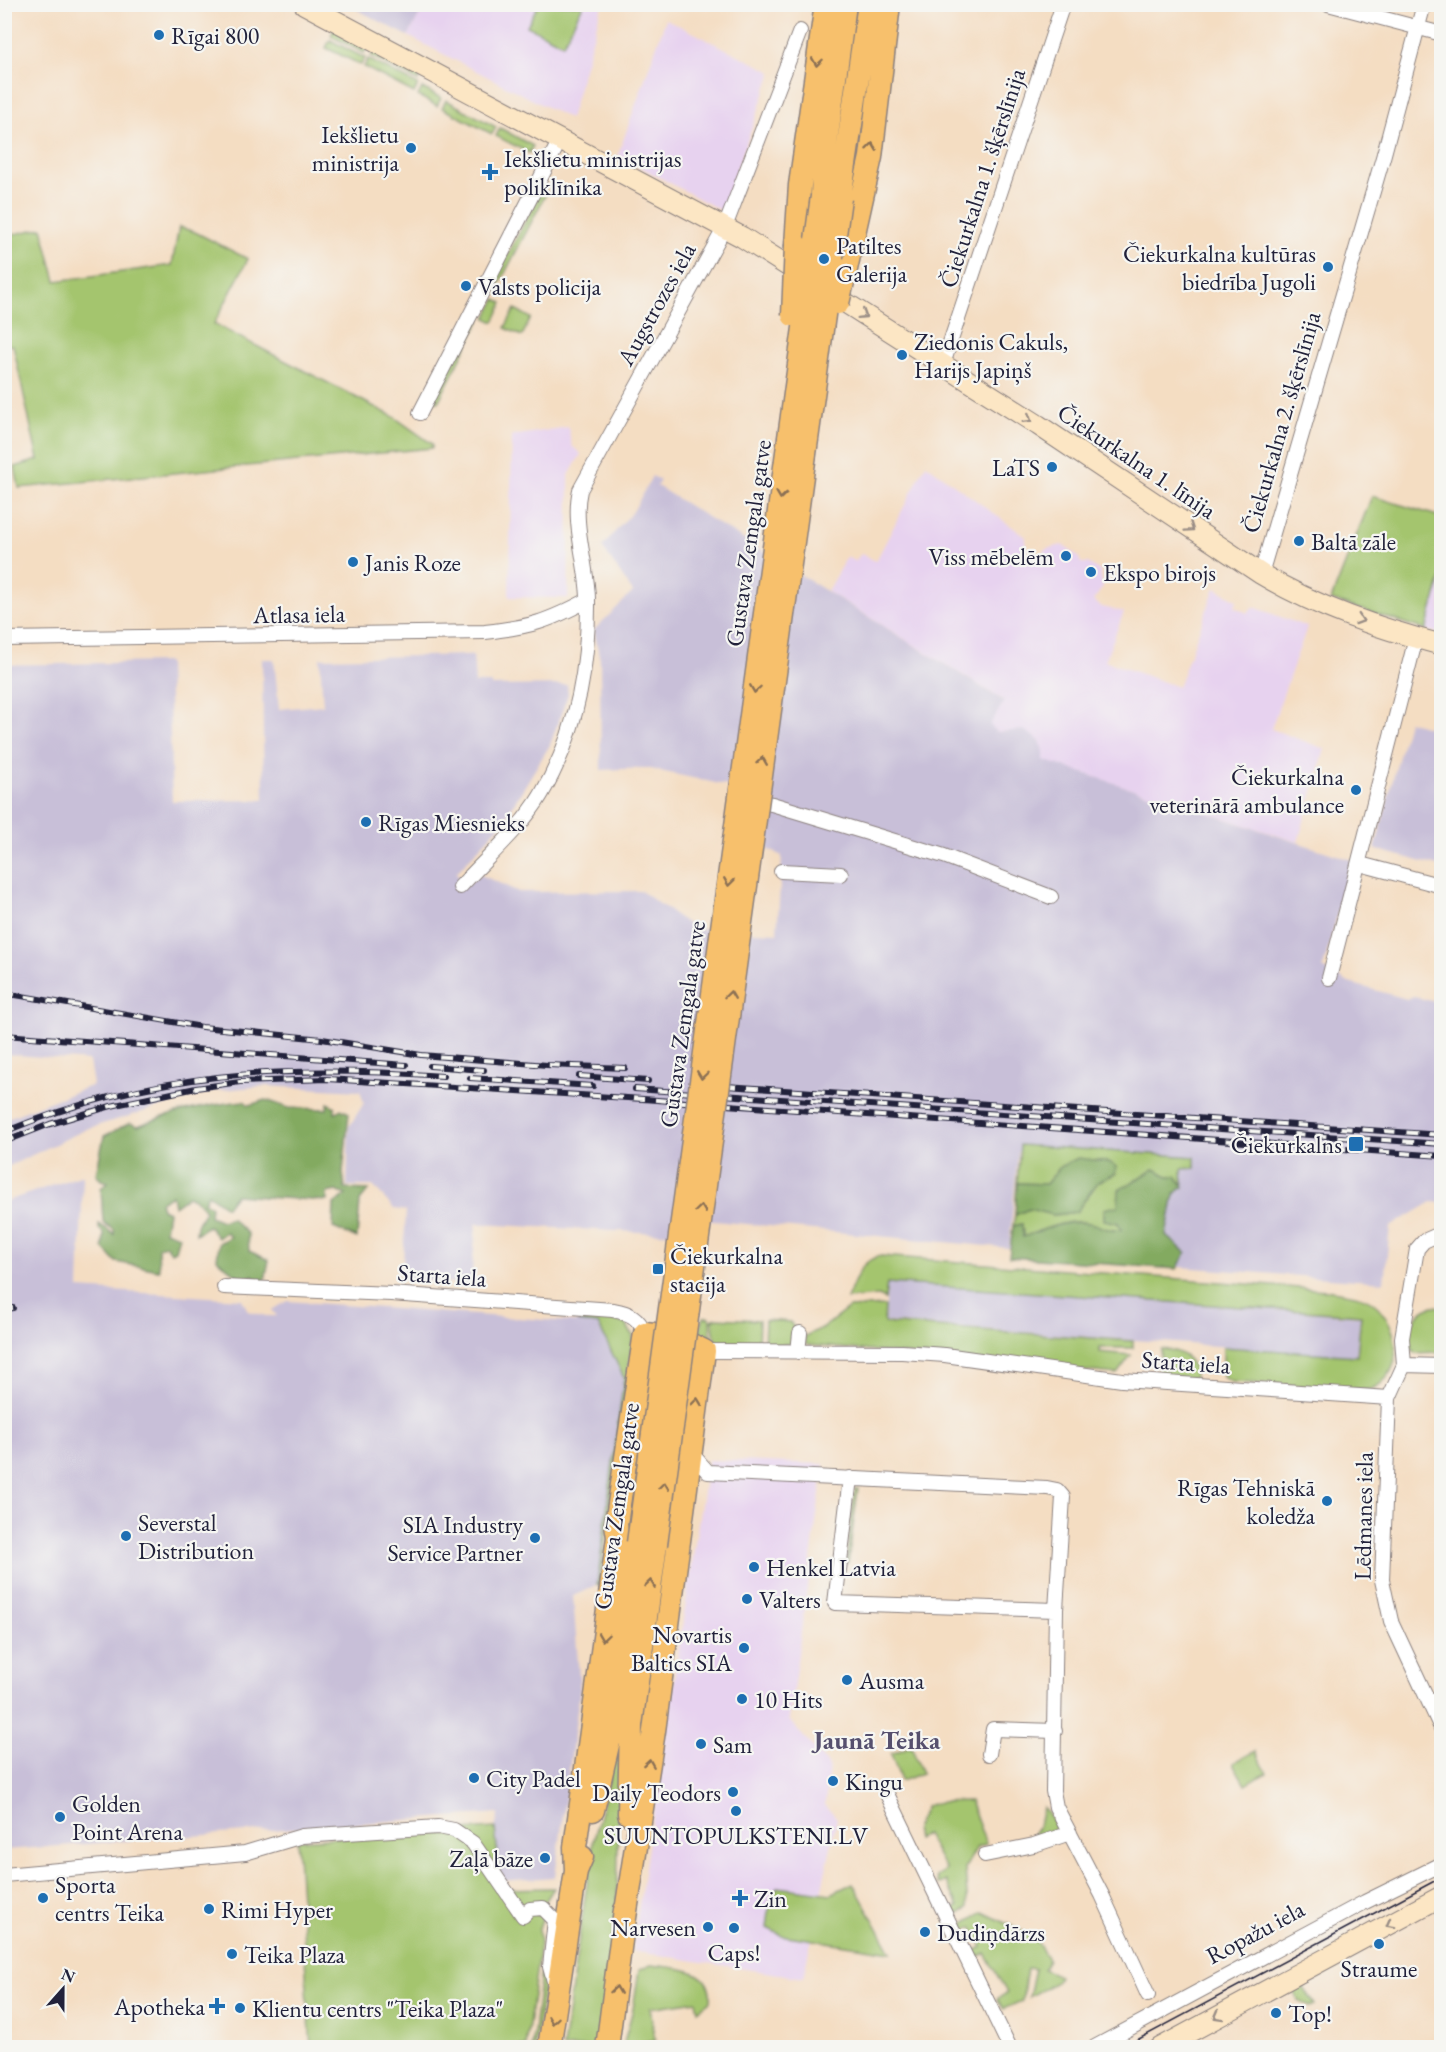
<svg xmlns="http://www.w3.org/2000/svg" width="1446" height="2052" font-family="'EB Garamond',serif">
<rect width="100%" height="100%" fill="#f6f6f2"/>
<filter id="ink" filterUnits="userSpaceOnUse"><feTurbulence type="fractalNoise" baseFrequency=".0167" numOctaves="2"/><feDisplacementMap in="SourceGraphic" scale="12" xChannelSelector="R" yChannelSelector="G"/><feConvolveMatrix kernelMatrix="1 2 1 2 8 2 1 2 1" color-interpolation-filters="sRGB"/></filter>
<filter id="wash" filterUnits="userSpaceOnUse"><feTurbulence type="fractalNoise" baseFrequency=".008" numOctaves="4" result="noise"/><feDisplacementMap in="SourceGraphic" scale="24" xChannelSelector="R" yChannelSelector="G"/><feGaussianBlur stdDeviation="1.35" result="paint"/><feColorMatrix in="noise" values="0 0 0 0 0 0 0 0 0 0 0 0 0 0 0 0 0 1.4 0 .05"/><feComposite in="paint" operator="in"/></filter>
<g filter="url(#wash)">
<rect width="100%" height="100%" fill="#f4ddc2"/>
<!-- built -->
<path fill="#e7d2ef" d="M 425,5 L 602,5 L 570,119 L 408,36 Z
M 666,19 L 772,72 L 722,211 L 618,155 Z
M 568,427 L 572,446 L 581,454 L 569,475 L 568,598 L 509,597 L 512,436 Z
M 926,464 L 1026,537 L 1025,548 L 1030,550 L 1023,552 L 1037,561 L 1046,549 L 1062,545 L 1078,556 L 1081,563 L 1088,563 L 1100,571 L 1103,587 L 1093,601 L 1102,607 L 1124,612 L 1105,661 L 1178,687 L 1215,588 L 1237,600 L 1235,607 L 1247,613 L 1254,607 L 1307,627 L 1271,729 L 1325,749 L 1298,842 L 1042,760 L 1040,741 L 1024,731 L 997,732 L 989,725 L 1003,700 L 827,591 L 847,556 L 855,561 L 861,554 L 876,561 Z
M 1441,579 L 1441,634 L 1426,630 Z
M 708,1460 L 824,1464 L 789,1720 L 829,1766 L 825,1805 L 837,1818 L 803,1978 L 632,1951 Z"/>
<!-- industrial -->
<path fill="#c8bfd8" d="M 348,5 L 425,4 L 425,5 L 408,36 Z
M 652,476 L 660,480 L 657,486 L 1004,701 L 990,725 L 997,732 L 1024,730 L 1040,741 L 1044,752 L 1043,760 L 1352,860 L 1323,968 L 1349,983 L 1407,999 L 1414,997 L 1441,1003 L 1441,1203 L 1432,1202 L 1390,1227 L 1384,1282 L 1152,1265 L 1161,1161 L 1018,1151 L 1009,1248 L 703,1220 L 700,1235 L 476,1224 L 471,1284 L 402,1279 L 406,1211 L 394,1209 L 373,1186 L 347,1186 L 349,1127 L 364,1103 L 360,1091 L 264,1086 L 213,1091 L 89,1128 L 5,1168 L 5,1119 L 93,1085 L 89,1061 L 5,1054 L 5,665 L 168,662 L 172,801 L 264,800 L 262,659 L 274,659 L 279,709 L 323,705 L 320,658 L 473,655 L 475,683 L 491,683 L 491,686 L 567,685 L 568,694 L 550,745 L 502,823 L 456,873 L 468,884 L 479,874 L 519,892 L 641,891 L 688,924 L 689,929 L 777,933 L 782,856 L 730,831 L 734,787 L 646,768 L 601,770 L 600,660 L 594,630 L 633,592 L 602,547 L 634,510 Z
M 1408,721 L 1441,731 L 1441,867 L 1375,849 Z
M 83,1175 L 79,1289 L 242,1299 L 248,1311 L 266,1316 L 277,1316 L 272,1310 L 288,1301 L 598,1324 L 624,1378 L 597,1585 L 573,1596 L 580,1689 L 555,1877 L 500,1881 L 495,1828 L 499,1813 L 5,1850 L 4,1202 Z
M 887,1283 L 1360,1316 L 1356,1356 L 885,1322 Z"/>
<!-- green -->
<path fill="#a4c56e" stroke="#637454" stroke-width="1.5" d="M 538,5 L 583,5 L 563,44 L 527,26 Z
M 334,29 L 368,46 L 364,53 L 331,36 Z
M 330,40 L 365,58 L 361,65 L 326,48 Z
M 374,49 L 422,74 L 418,81 L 371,56 Z
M 368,59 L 418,85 L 414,93 L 364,67 Z
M 422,88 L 441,98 L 437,106 L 418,96 Z
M 446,100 L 496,127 L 492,134 L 442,108 Z
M 500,128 L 533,146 L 529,153 L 496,136 Z
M 542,189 L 547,192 L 494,294 L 489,291 Z
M 179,227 L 195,232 L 248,259 L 214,324 L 394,417 L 432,444 L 432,448 L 19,488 L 15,467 L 38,460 L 13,345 L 5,346 L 5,236 L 42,228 L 56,281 L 172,265 Z
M 496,299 L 503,303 L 494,322 L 486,318 Z
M 515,309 L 531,318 L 522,336 L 505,328 Z
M 476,317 L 481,319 L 438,402 L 433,399 Z
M 1372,496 L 1441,517 L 1441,578 L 1426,630 L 1331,600 Z
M 1020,1145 L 1195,1157 L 1195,1168 L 1182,1169 L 1183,1186 L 1176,1176 L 1168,1176 L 1154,1169 L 1118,1206 L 1104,1209 L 1105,1220 L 1118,1223 L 1121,1230 C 1108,1232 1101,1226 1089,1223 C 1067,1218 1043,1230 1023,1237 L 1022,1224 L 1013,1226 L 1015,1215 L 1029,1209 L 1054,1215 L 1076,1212 L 1098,1182 L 1115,1174 L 1061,1166 L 1046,1184 L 1017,1183 Z
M 881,1256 L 1326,1290 C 1341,1293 1359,1293 1372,1302 C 1401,1323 1407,1377 1369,1390 L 1231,1382 L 1223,1377 L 1223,1347 L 1357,1356 L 1361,1315 L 887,1283 L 885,1299 L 879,1296 L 847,1299 C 855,1281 860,1259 881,1256 Z
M 885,1306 L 884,1323 L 1133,1341 L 1133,1348 L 1099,1348 L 1100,1352 L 1131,1355 L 1117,1374 L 807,1345 L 805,1343 L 805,1336 L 824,1327 L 849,1308 Z
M 1433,1306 L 1441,1307 L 1441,1352 L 1415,1353 C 1399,1337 1414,1311 1433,1306 Z
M 612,1316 L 613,1320 L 626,1324 L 633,1336 L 599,1586 L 597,1585 L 624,1378 L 598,1324 L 577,1322 Z
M 704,1317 L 710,1317 L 711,1341 L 698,1336 Z
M 716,1318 L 759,1320 L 758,1346 L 716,1343 L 712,1320 Z
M 765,1320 L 790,1322 L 794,1328 L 790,1344 L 764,1346 Z
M 1161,1349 C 1180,1350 1195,1357 1195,1379 L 1158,1376 Z
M 855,1489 L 858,1489 L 848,1563 L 846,1563 Z
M 620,1735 L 617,1907 L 598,2047 L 563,2048 L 593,1843 Z
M 911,1746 L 922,1773 L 901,1781 L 891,1754 Z
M 1255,1751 L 1267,1773 L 1245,1784 L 1233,1763 Z
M 970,1801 L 986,1844 L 977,1847 L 965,1868 L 968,1909 L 954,1917 L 951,1910 L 958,1906 L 946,1881 L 938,1885 L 937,1876 L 946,1870 L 926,1834 L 917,1839 L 915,1829 L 926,1806 L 940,1802 Z
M 1043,1807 L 1056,1825 L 1055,1831 L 1029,1841 L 1039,1826 Z
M 495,1828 L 501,1889 L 554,1888 L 537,1914 L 543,1917 L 539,1928 L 540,1944 L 526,2047 L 311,2047 L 297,1840 Z
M 853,1883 L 891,1952 L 781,1935 L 767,1928 L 770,1903 L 777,1887 L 831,1894 Z
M 983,1912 L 1034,1937 L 1048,1959 L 1043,1969 L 1059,1976 L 1056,1982 L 1029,1997 L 1035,1969 L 1027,1968 L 1022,2001 L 1003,2009 L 997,1999 L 1007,1993 L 985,1953 L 975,1958 L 971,1953 L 982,1947 L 972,1927 L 961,1932 L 958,1927 Z
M 547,1922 L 552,1929 L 535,2047 L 532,2048 Z
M 651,1965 C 674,1968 714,1967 710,2001 L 698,2010 L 696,2001 L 650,2008 L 655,2041 L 623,2046 L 633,2009 L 639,1970 Z
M 1302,1985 L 1315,2005 L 1310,2007 L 1299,2001 L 1293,1990 Z"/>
<!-- forest -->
<path fill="#83aa61" stroke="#52664e" stroke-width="1.5" d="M 266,1100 L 289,1108 L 327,1109 L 328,1103 L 335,1107 L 335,1113 L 341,1109 L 349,1113 L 343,1172 L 345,1189 L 369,1190 L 360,1201 L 357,1238 L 333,1228 L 334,1204 L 346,1195 L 336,1191 L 327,1193 L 327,1201 L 235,1195 L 226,1207 L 208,1194 L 204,1202 L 211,1206 L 210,1216 L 222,1221 L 231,1218 L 248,1234 L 249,1251 L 269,1260 L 265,1281 L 257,1282 L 253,1275 L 242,1281 C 235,1271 226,1268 217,1259 L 219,1243 L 230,1237 L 226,1232 L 218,1238 L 208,1226 L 196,1234 L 197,1225 L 205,1211 L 198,1201 L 188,1196 L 174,1206 L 172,1195 L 160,1202 L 162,1209 L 168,1212 L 165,1231 L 179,1236 L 175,1250 L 171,1252 L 166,1245 L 158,1247 L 159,1270 L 116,1262 L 103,1248 L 104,1233 L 99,1229 L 99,1224 L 114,1234 L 114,1230 L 103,1222 L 101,1188 L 108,1182 L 101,1180 L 96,1174 L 104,1136 L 130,1123 L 138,1126 C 172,1112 207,1105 244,1101 L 249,1105 Z
M 1078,1158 L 1109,1162 L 1117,1167 L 1115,1174 L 1098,1182 L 1076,1212 L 1054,1215 L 1029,1209 L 1015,1215 L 1017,1183 L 1046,1184 L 1061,1166 Z
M 1154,1169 L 1168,1176 L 1176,1176 L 1183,1186 L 1174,1195 L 1166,1235 L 1186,1253 L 1177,1269 L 1009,1257 L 1013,1226 L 1022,1224 L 1023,1237 C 1043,1230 1067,1219 1089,1223 C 1101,1225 1108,1232 1121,1230 L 1118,1223 L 1104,1220 L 1104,1209 L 1118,1206 L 1119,1190 Z"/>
</g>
<g filter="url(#ink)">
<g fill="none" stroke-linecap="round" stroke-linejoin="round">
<!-- street casing -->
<g stroke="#8b807e" stroke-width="16">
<path id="street" d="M 1328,4 L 1442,34
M 943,364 L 1063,4
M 420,413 L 560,140
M 1261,574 L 1384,154 L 1424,4
M 4,639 L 485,632 C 530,627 547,622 588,600
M 750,801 L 772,804 L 944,856 L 1051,897
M 1360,864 L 1442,886
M 781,871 L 841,874
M 460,887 C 486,858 521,829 541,795 C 577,734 589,668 588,598 C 587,563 572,523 580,490 L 725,227 L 800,31
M 1329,978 L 1416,638
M 1442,1233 L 1424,1241 L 1417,1249 L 1402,1338 L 1404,1365 L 1389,1398 L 1382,1580 L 1391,1621 L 1442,1730
M 224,1287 L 391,1294 L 613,1310 C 630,1313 638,1317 645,1333
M 704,1351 L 902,1352 L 945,1355 L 1122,1380 L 1389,1398
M 798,1352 L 800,1333
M 1404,1365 L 1442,1366
M 691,1453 L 708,1472 L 1047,1488 L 1057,1490 L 1063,1497 L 1056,1610 L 1053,1791 L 1056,1807 L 1102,1895 L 1148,1995
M 850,1478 L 835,1603 L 1056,1610
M 989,1754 L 993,1729 L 1055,1731
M 886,1792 L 1010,2048
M 985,1855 L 1034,1845 L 1070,1833
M 4,1875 L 245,1853 L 302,1836 L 438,1827 L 454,1830 L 473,1843 L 523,1916 L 530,1909 L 543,1908 L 555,1920 L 550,1967 L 555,1985
M 1093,2048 L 1365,1902 L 1442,1864"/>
</g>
<!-- secondary casing -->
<g stroke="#8b807e" stroke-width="22">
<path id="secondary" d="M 304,4 L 742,237 L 1038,425 L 1261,574 C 1318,608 1378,628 1442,645
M 1160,2048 L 1442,1896"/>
</g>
<!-- primary casing -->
<g stroke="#8b807e" stroke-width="25">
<path id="primary" d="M 822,196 L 824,157 L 845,4
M 840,198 L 869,4
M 796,245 L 800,185 L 826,4
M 846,269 L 871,157 L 889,4
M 593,1810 L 613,1723 L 638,1543
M 629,1814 L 631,1725 L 656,1544
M 576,1871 L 575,1847 L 618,1537 L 616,1524 L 645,1333 L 673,1336 L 704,1351 L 654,1731 L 624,1924
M 549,2048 L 576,1871 L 582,1857
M 607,2048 L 625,1910"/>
</g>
<!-- street -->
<use href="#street" stroke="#fff" stroke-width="14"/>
<!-- secondary -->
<use href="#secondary" stroke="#fce6c4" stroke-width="20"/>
<!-- primary -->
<use href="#primary" stroke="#f7c06c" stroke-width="22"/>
<!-- tram -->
<path stroke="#22223b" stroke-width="1.5" d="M 1122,2048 L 1442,1877"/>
<!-- rail casing -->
<g stroke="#22223b" stroke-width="6">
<path id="rail" d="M 4,993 L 202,1027 L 322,1039 L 421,1055 L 547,1065 L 625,1068
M 4,1035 L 406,1065
M 430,1066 L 484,1070
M 579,1076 L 648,1081
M 470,1078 L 593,1086
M 726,1086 L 1442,1135
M 635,1089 L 1442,1144
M 4,1132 C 155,1070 283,1065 443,1076
M 4,1142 L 50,1124 L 111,1106 L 196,1088 L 240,1082 L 327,1079 L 643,1099 L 1442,1156
M 4,1309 L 13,1308"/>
</g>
<!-- rail -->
<use href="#rail" stroke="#f6f6f2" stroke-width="4" stroke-dasharray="11" stroke-linecap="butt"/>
<!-- primary-bridge casing -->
<g stroke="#8b807e" stroke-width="25" stroke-linecap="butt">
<path id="primary-bridge" d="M 838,303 L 846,269
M 793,315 L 796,245
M 638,1543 L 822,196
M 656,1544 L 840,198"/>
</g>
<!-- primary-bridge -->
<use href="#primary-bridge" stroke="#f7c06c" stroke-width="22"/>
</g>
<!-- one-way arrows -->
<defs><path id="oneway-chevron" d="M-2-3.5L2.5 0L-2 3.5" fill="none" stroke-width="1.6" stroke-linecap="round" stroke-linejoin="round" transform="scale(1.5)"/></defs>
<g stroke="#8c7154">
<use href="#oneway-chevron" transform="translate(817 62) rotate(98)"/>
<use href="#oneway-chevron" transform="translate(872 147) rotate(-83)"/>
<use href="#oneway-chevron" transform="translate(781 495) rotate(98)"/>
<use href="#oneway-chevron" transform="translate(755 689) rotate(98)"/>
<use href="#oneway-chevron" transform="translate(762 761) rotate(-82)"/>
<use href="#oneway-chevron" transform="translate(729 882) rotate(98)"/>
<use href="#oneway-chevron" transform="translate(730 995) rotate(-82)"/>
<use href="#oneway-chevron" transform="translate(702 1075) rotate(98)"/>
<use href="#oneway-chevron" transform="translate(701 1209) rotate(-82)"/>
<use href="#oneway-chevron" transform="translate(697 1402) rotate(-83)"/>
<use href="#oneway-chevron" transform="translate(664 1486) rotate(-82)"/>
<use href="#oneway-chevron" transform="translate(650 1584) rotate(-82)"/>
<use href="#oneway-chevron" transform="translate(603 1637) rotate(98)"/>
<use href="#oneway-chevron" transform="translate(649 1763) rotate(-81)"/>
<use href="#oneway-chevron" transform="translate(616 1990) rotate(-82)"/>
<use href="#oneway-chevron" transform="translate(553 2020) rotate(98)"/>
</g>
<g stroke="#9a8e86">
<use href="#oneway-chevron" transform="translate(863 315) rotate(32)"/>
<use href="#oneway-chevron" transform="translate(1028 419) rotate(32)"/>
<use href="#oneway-chevron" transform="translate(1190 528) rotate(34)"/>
<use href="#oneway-chevron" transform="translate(1360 620) rotate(18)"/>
<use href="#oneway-chevron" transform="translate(1390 1924) rotate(151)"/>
<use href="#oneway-chevron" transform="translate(1218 2016) rotate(151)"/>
</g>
</g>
<!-- markers -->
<g fill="#1f6fb2" stroke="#f6f6f2" stroke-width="2">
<circle cx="159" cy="35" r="6"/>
<circle cx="411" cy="148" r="6"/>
<path d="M487 163h6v6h6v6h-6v6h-6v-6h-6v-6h6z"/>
<circle cx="824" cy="259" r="6"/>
<circle cx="1328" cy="267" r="6"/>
<circle cx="466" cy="286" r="6"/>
<circle cx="902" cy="355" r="6"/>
<circle cx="1052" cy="467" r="6"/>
<circle cx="1299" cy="541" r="6"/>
<circle cx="1066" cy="556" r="6"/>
<circle cx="353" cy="562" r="6"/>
<circle cx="1091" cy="572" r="6"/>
<circle cx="1356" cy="790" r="6"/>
<circle cx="366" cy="822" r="6"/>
<rect x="1348" y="1136" width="16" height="16" rx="3"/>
<rect x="652" y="1263" width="12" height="12" rx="3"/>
<circle cx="1327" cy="1501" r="6"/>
<circle cx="126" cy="1536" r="6"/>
<circle cx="535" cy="1538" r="6"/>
<circle cx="754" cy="1567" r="6"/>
<circle cx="747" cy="1599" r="6"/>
<circle cx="744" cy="1648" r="6"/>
<circle cx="847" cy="1680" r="6"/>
<circle cx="742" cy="1699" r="6"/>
<circle cx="701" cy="1744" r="6"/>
<circle cx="474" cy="1778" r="6"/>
<circle cx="833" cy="1781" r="6"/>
<circle cx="733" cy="1792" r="6"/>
<circle cx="736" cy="1811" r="6"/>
<circle cx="60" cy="1817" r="6"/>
<circle cx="545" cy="1858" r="6"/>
<circle cx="43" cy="1898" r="6"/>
<path d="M737 1889h6v6h6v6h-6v6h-6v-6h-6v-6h6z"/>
<circle cx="209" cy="1909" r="6"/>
<circle cx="708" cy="1927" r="6"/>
<circle cx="734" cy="1928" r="6"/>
<circle cx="925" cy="1932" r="6"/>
<circle cx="1379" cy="1944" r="6"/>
<circle cx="232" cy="1954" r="6"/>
<path d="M214 1997h6v6h6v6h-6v6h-6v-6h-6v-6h6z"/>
<circle cx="240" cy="2008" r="6"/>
<circle cx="1276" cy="2013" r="6"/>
</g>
<g text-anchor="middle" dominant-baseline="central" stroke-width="4.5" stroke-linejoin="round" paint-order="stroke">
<!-- poi labels -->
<g font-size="24" fill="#22223b" stroke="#f6f6f2" text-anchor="start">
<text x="171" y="35">Rīgai 800</text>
<text x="399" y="134" text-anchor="end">Iekšlietu<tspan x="399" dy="28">ministrija</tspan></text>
<text x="504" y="158">Iekšlietu ministrijas<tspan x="504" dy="28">poliklīnika</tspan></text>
<text x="836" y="245">Patiltes<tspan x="836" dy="28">Galerija</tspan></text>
<text x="1316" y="253" text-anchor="end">Čiekurkalna kultūras<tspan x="1316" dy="28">biedrība Jugoli</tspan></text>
<text x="478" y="286">Valsts policija</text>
<text x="914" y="341">Ziedonis Cakuls,<tspan x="914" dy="28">Harijs Japiņš</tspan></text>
<text x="1040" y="467" text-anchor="end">LaTS</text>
<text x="1311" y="541">Baltā zāle</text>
<text x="1054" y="556" text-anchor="end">Viss mēbelēm</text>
<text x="365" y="562">Janis Roze</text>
<text x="1103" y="572">Ekspo birojs</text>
<text x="1344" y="776" text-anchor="end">Čiekurkalna<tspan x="1344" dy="28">veterinārā ambulance</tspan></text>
<text x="378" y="822">Rīgas Miesnieks</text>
<text x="1342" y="1144" text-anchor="end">Čiekurkalns</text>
<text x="670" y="1255">Čiekurkalna<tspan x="670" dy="28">stacija</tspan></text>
<text x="1315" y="1487" text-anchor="end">Rīgas Tehniskā<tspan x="1315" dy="28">koledža</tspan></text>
<text x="138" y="1522">Severstal<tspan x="138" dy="28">Distribution</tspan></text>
<text x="523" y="1524" text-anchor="end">SIA Industry<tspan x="523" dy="28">Service Partner</tspan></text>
<text x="766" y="1567">Henkel Latvia</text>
<text x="759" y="1599">Valters</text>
<text x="732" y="1634" text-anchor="end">Novartis<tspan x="732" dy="28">Baltics SIA</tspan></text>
<text x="859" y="1680">Ausma</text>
<text x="754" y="1699">10 Hits</text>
<text x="713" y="1744">Sam</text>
<text x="486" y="1778">City Padel</text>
<text x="845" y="1781">Kingu</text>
<text x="721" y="1792" text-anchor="end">Daily Teodors</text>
<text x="72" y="1803">Golden<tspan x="72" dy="28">Point Arena</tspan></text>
<text x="736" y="1835" text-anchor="middle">SUUNTOPULKSTENI.LV</text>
<text x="533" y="1858" text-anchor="end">Zaļā bāze</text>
<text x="55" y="1884">Sporta<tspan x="55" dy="28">centrs Teika</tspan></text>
<text x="754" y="1898">Zin</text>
<text x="221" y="1909">Rimi Hyper</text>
<text x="696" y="1927" text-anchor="end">Narvesen</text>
<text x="937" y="1932">Dudiņdārzs</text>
<text x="734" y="1952" text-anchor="middle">Caps!</text>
<text x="244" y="1954">Teika Plaza</text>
<text x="1379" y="1968" text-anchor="middle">Straume</text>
<text x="205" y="2006" text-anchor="end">Apotheka</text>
<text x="252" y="2008">Klientu centrs "Teika Plaza"</text>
<text x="1288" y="2013">Top!</text>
</g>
<!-- street labels -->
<g font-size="24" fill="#22223b" stroke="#f6f6f2">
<text transform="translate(982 178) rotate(-72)">Čiekurkalna 1. šķērslīnija</text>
<text transform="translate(656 304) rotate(-61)">Augstrozes iela</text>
<text transform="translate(1281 422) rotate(-74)">Čiekurkalna 2. šķērslīnija</text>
<text transform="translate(1137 461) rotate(34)">Čiekurkalna 1. līnija</text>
<text transform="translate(748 543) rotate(-82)">Gustava Zemgala gatve</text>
<text transform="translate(299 614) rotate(-1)">Atlasa iela</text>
<text transform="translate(682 1024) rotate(-82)">Gustava Zemgala gatve</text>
<text transform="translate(442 1275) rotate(4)">Starta iela</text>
<text transform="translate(1186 1362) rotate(4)">Starta iela</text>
<text transform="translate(616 1506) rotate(-82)">Gustava Zemgala gatve</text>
<text transform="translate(1363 1516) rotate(-89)">Lēdmanes iela</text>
<text transform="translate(1255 1932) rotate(-28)">Ropažu iela</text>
</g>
<!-- neighbourhood labels -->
<g font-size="26" font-weight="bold" fill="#56506e" stroke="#f6f6f2">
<text x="877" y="1740">Jaunā Teika</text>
</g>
</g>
<!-- margin -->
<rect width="1446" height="2052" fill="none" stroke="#f6f6f2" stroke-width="24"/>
<!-- north arrow -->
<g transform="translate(63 1989) rotate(21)" stroke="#f6f6f2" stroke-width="4.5" paint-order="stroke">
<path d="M0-4.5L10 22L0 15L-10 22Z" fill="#22223b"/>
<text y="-9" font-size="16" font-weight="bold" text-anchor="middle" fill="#22223b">N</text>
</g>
</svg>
